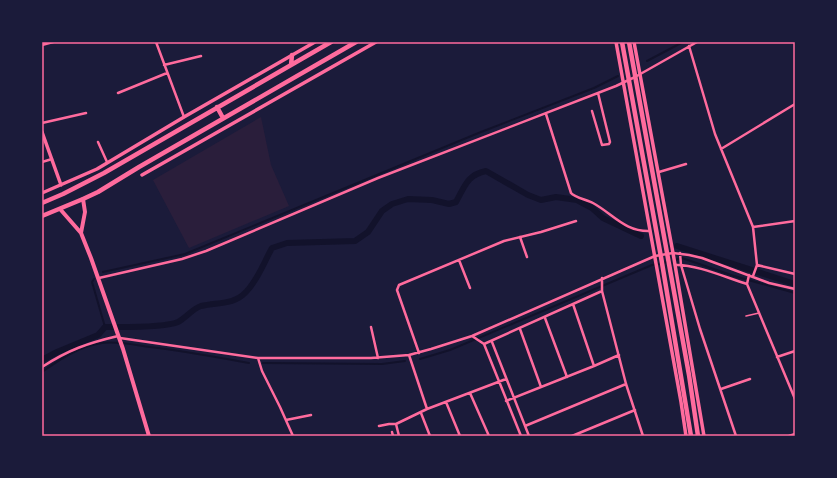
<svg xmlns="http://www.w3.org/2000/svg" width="837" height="478" font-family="'DM Sans',sans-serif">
<rect width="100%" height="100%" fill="#1b1b3a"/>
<!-- green -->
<path fill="#2a1e3b" d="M 261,117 L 271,165 L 289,206 L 189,248 L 153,180 Z"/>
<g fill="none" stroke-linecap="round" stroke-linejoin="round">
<!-- stream -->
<path stroke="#12122b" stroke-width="2" d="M 647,61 L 683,42
M 674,260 L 682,258 L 734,276 L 795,293
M 103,272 L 185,254 L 481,132 L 594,88 L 618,76
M 94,279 L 92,282 L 105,327
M 420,359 L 450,350 L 652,265 L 668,262
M 263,363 L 382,364 L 405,361
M 42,372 C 60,359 80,346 102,343 C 118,341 135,345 150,347 C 184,351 216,357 249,363"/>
<!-- canal -->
<path stroke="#12122b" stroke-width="6" d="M 677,246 L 795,284
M 42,360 L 57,352 L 98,335 L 105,327 C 122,327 164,328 178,322 C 186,318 192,309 201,306 C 218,302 234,305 246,292 C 258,280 264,262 272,248 L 287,243 L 355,241 L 368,232 L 382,211 L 392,204 L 408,199 L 432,200 L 449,204 L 456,202 C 465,186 467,175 486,171 L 528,195 L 541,200 L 556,197 L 577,200 L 592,208 L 603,218 L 641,236"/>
<!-- service -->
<path stroke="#ff6b9d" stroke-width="1.5" d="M 746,316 L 759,313"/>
<!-- minor -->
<path stroke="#ff6b9d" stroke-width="2.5" d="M 156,42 L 184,117
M 42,45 L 53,42
M 689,46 L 715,134 L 753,227 L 757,265 L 753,276
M 164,65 L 201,56
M 118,93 L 167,73
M 592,111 L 602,145 L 609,144 L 610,142 L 598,93
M 546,114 L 571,193 C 574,197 587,200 593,203 C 613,214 625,232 650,231
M 42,123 L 86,113
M 98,142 L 107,162
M 721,149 L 795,104
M 42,162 L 52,159
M 659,172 L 686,164
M 753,227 L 795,221
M 520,237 L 527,257
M 680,253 L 681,265 L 700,329 L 736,436
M 459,260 L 470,288
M 675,265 C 696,264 727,278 747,284
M 757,265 L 795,274
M 749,275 L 747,284 L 795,399
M 99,278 L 182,259 L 206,251 L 378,178 L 616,86 L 635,77 L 697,42
M 602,278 L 602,291 L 626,384 L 643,436
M 573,304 L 594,366
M 545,318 L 567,377
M 371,327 L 378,358
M 520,329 L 541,387
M 472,336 L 484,344 L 521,436
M 120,338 L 258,358 L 371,358 L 409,355 L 431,349 L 472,336 L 655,256 L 673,253 L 689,255 L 702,258 L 769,283 L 795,289
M 492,342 L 529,436
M 484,344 L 602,291
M 419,353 L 397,290 L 399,285 L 504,241 L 541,232 L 576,221
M 409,355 L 427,409
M 777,357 L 795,351
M 258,358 L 262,371 L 280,407 L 293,436
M 42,367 C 68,350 88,343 118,336
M 721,389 L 750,379
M 470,393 L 489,436
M 506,401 L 594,366 L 619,355
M 446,402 L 460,436
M 421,413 L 430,436
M 286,420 L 311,415
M 396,424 L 399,436
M 379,426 L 389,424 L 396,424 L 427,409 L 506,379
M 525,426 L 626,384
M 392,432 L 393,436
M 572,436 L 635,410
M 789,436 L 795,434"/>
<!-- tertiary -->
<path stroke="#ff6b9d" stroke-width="3.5" d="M 616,42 L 681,402 L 686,436
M 634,42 L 673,253 L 704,436
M 42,132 L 61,185
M 142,175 L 376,42
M 42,193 L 97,169 L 184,117 L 315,42"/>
<!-- secondary -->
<path stroke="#ff6b9d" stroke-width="4" d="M 60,209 L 81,233 L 91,258 L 123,349 L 149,436
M 81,233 L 85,212 L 83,199"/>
<!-- trunk -->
<path stroke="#ff6b9d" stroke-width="4.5" d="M 622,42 L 661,257 L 691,436
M 629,42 L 689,375 L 698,436
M 291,65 L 292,55
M 217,107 L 223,118
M 42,203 L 63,194 L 104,173 L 331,42
M 42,216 L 83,199 L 98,192 L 139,167 L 356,42"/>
</g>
<!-- border -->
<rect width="837" height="478" fill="none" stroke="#1b1b3a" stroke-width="86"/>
<rect x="43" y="43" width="751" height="392" fill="none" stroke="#ff6b9d" stroke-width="1.5"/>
</svg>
